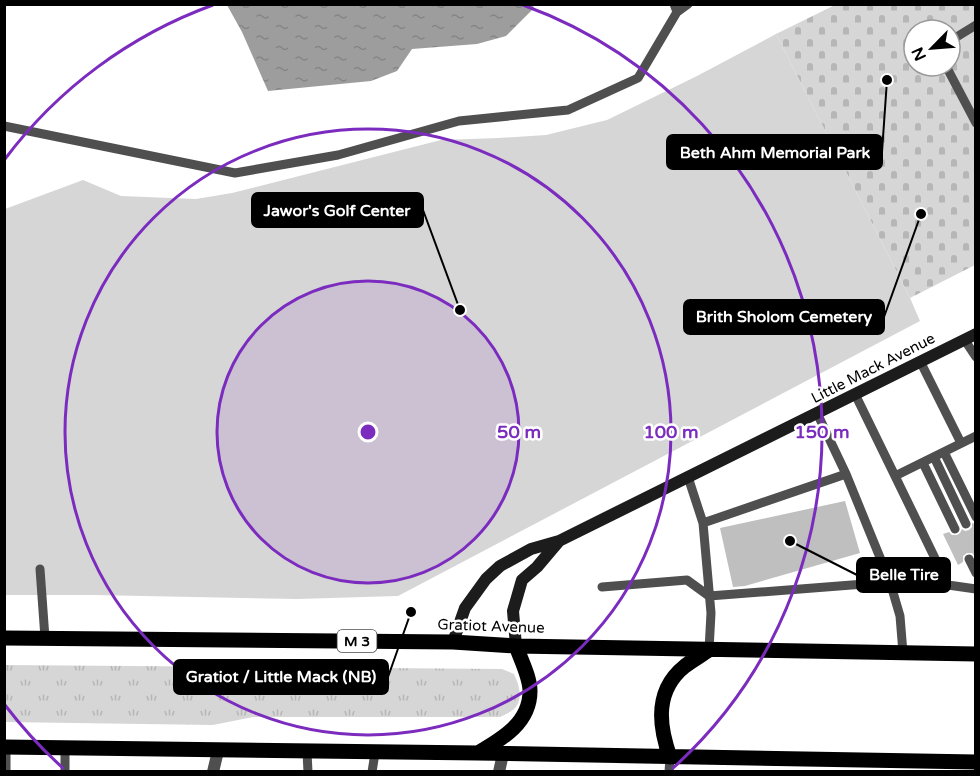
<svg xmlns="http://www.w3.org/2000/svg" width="980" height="776" font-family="'Varela Round',sans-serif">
<defs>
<pattern id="grass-tufts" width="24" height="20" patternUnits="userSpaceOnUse" patternTransform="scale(1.5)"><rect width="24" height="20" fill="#d6d6d6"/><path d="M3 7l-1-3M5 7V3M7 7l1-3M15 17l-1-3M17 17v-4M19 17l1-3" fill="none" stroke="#b6b6b6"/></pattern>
<pattern id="cemetery-stones" width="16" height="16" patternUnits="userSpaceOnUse" patternTransform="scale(1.5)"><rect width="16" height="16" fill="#d6d6d6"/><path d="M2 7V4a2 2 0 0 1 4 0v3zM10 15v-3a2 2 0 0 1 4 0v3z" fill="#b6b6b6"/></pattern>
<pattern id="water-ripples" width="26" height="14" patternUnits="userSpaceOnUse" patternTransform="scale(1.5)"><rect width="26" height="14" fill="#9d9d9d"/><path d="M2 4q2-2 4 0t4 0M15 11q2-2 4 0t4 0" fill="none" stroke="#858585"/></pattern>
</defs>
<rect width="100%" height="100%" fill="#fff"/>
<!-- grass -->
<path fill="url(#grass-tufts)" d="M 5,665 L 502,669 L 514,674 C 519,685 524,699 514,709 C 511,712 504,715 500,717 L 253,717 L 213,725 L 5,722 Z"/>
<!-- cemetery -->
<path fill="url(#cemetery-stones)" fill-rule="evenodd" d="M 835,5 L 975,5 L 975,265 L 910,298 L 776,34 ZM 914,30 L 950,30 L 950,66 L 914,66 Z"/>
<!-- garden -->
<path fill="#d6d6d6" d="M 776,34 L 910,298 L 920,321 L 398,596 L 297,599 L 94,595 L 5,595 L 5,209 L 83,180 L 121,196 L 196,199 L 232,193 L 441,140 L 498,138 L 546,135 L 607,120 L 697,76 Z"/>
<!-- water -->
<path fill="url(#water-ripples)" d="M 532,4 L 534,8 L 506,36 L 477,44 L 412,49 L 397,71 L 371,81 L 268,91 L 242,32 L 227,5 Z"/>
<!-- building -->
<path fill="#bfbfbf" d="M 845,501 L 860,553 L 745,586 L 733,587 L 720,528 Z
M 972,523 L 975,524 L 975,556 L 972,553 L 967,553 L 963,556 L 963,562 L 958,565 L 943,534 L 949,532 L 952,535 L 957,535 L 960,533 L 962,529 L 965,531 L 969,530 L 972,527 Z"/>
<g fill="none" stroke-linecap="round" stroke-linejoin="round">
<!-- service -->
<path stroke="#4f4f4f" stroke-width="9" d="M 677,12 L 688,4
M 950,41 L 976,25
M 946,66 L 976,123
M 4,126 L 235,173 L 338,155 L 459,121 L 568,110 L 638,78 L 677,12 L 674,4
M 964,339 L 976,357
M 920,361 L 961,443
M 855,394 L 895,476
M 817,413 L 846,474 L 890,582 L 900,616 L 903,653
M 976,436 L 895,476 L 948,585 L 976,589
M 944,452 L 976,517
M 934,457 L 966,524
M 923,463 L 955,529
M 688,477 L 703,523 L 711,613 L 709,650
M 703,523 L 846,474
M 969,559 L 976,573
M 40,569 L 45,638
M 602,587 L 687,580 L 709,596 L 890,582
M 307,752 L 308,772
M 6,772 L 6,747
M 65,772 L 65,748
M 372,772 L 375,753
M 669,772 L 670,757"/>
<!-- minor -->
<path stroke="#4f4f4f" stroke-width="12" d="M 213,772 L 218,751
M 499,772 L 503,754"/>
<!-- secondary -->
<path stroke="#1c1c1c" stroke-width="12" d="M 453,642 L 465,608 L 486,579 L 500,566 L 531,549 L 559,541 L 976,334
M 516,646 L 513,611 L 522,580 L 537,567 L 559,541"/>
<!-- primary -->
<path stroke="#000" stroke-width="15" d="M 4,638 L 453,642 L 516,646 L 976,654
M 4,747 L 478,753 L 976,762
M 478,753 C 502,739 530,723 530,691 C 530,677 521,660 516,646
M 670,757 C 658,724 655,690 685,666 C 693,660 702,655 709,650"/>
</g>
<!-- distance rings -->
<circle cx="368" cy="432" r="151" fill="#7b2cbf" fill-opacity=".12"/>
<g fill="none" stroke="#7b2cbf" stroke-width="3">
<circle cx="368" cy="432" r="151"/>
<circle cx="368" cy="432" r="303"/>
<path d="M64 769A454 454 0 0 1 5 705M5 159A454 454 0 0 1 213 5M523 5A454 454 0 0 1 672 769"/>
</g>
<g text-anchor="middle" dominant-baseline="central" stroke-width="5" stroke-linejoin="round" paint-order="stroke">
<!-- shield labels -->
<rect fill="#fff" stroke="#4c4c4c" stroke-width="1.5" x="337.5" y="630" width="39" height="22" rx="4.5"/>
<g font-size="14" font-weight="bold" fill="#000">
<text x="357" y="641">M 3</text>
</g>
<!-- street labels -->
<g font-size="15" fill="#000" stroke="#fff">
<text transform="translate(873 368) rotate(-27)">Little Mack Avenue</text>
<text transform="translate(491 626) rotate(2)">Gratiot Avenue</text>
</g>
</g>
<circle cx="368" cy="432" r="9" fill="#7b2cbf" stroke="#fff" stroke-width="3"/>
<g font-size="18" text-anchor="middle" font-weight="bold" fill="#7b2cbf" stroke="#fff" stroke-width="5" stroke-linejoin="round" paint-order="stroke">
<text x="519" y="438">50 m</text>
<text x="671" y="438">100 m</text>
<text x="822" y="438">150 m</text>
</g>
<!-- callouts -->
<path fill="none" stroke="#000" stroke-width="2" d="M887 80L882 152M460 310L423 210M921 214L884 317M790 541L857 575M411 612L388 677"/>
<g fill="#000" stroke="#fff" stroke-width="2">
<circle cx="887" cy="80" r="6"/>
<circle cx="460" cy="310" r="6"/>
<circle cx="921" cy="214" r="6"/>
<circle cx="790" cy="541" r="6"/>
<circle cx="411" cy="612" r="6"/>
</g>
<g fill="#000" stroke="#000" stroke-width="2">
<rect x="667" y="135" width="215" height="34" rx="6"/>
<rect x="252" y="193" width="171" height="34" rx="6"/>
<rect x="684" y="300" width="200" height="34" rx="6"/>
<rect x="857" y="558" width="93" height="34" rx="6"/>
<rect x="174" y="660" width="214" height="34" rx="6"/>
</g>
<g font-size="16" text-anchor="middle" font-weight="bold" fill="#fff">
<text x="775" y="158">Beth Ahm Memorial Park</text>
<text x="337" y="216">Jawor's Golf Center</text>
<text x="784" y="322">Brith Sholom Cemetery</text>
<text x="904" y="580">Belle Tire</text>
<text x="281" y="682">Gratiot / Little Mack (NB)</text>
</g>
<!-- border -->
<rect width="980" height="776" fill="none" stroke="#000000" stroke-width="12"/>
<!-- north arrow -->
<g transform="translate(932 48) rotate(245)"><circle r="28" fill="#ffffff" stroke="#999999" stroke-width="1.5"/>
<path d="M0-4.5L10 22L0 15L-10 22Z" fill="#000000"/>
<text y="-9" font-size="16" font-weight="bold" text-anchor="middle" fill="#000000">N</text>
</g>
</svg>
